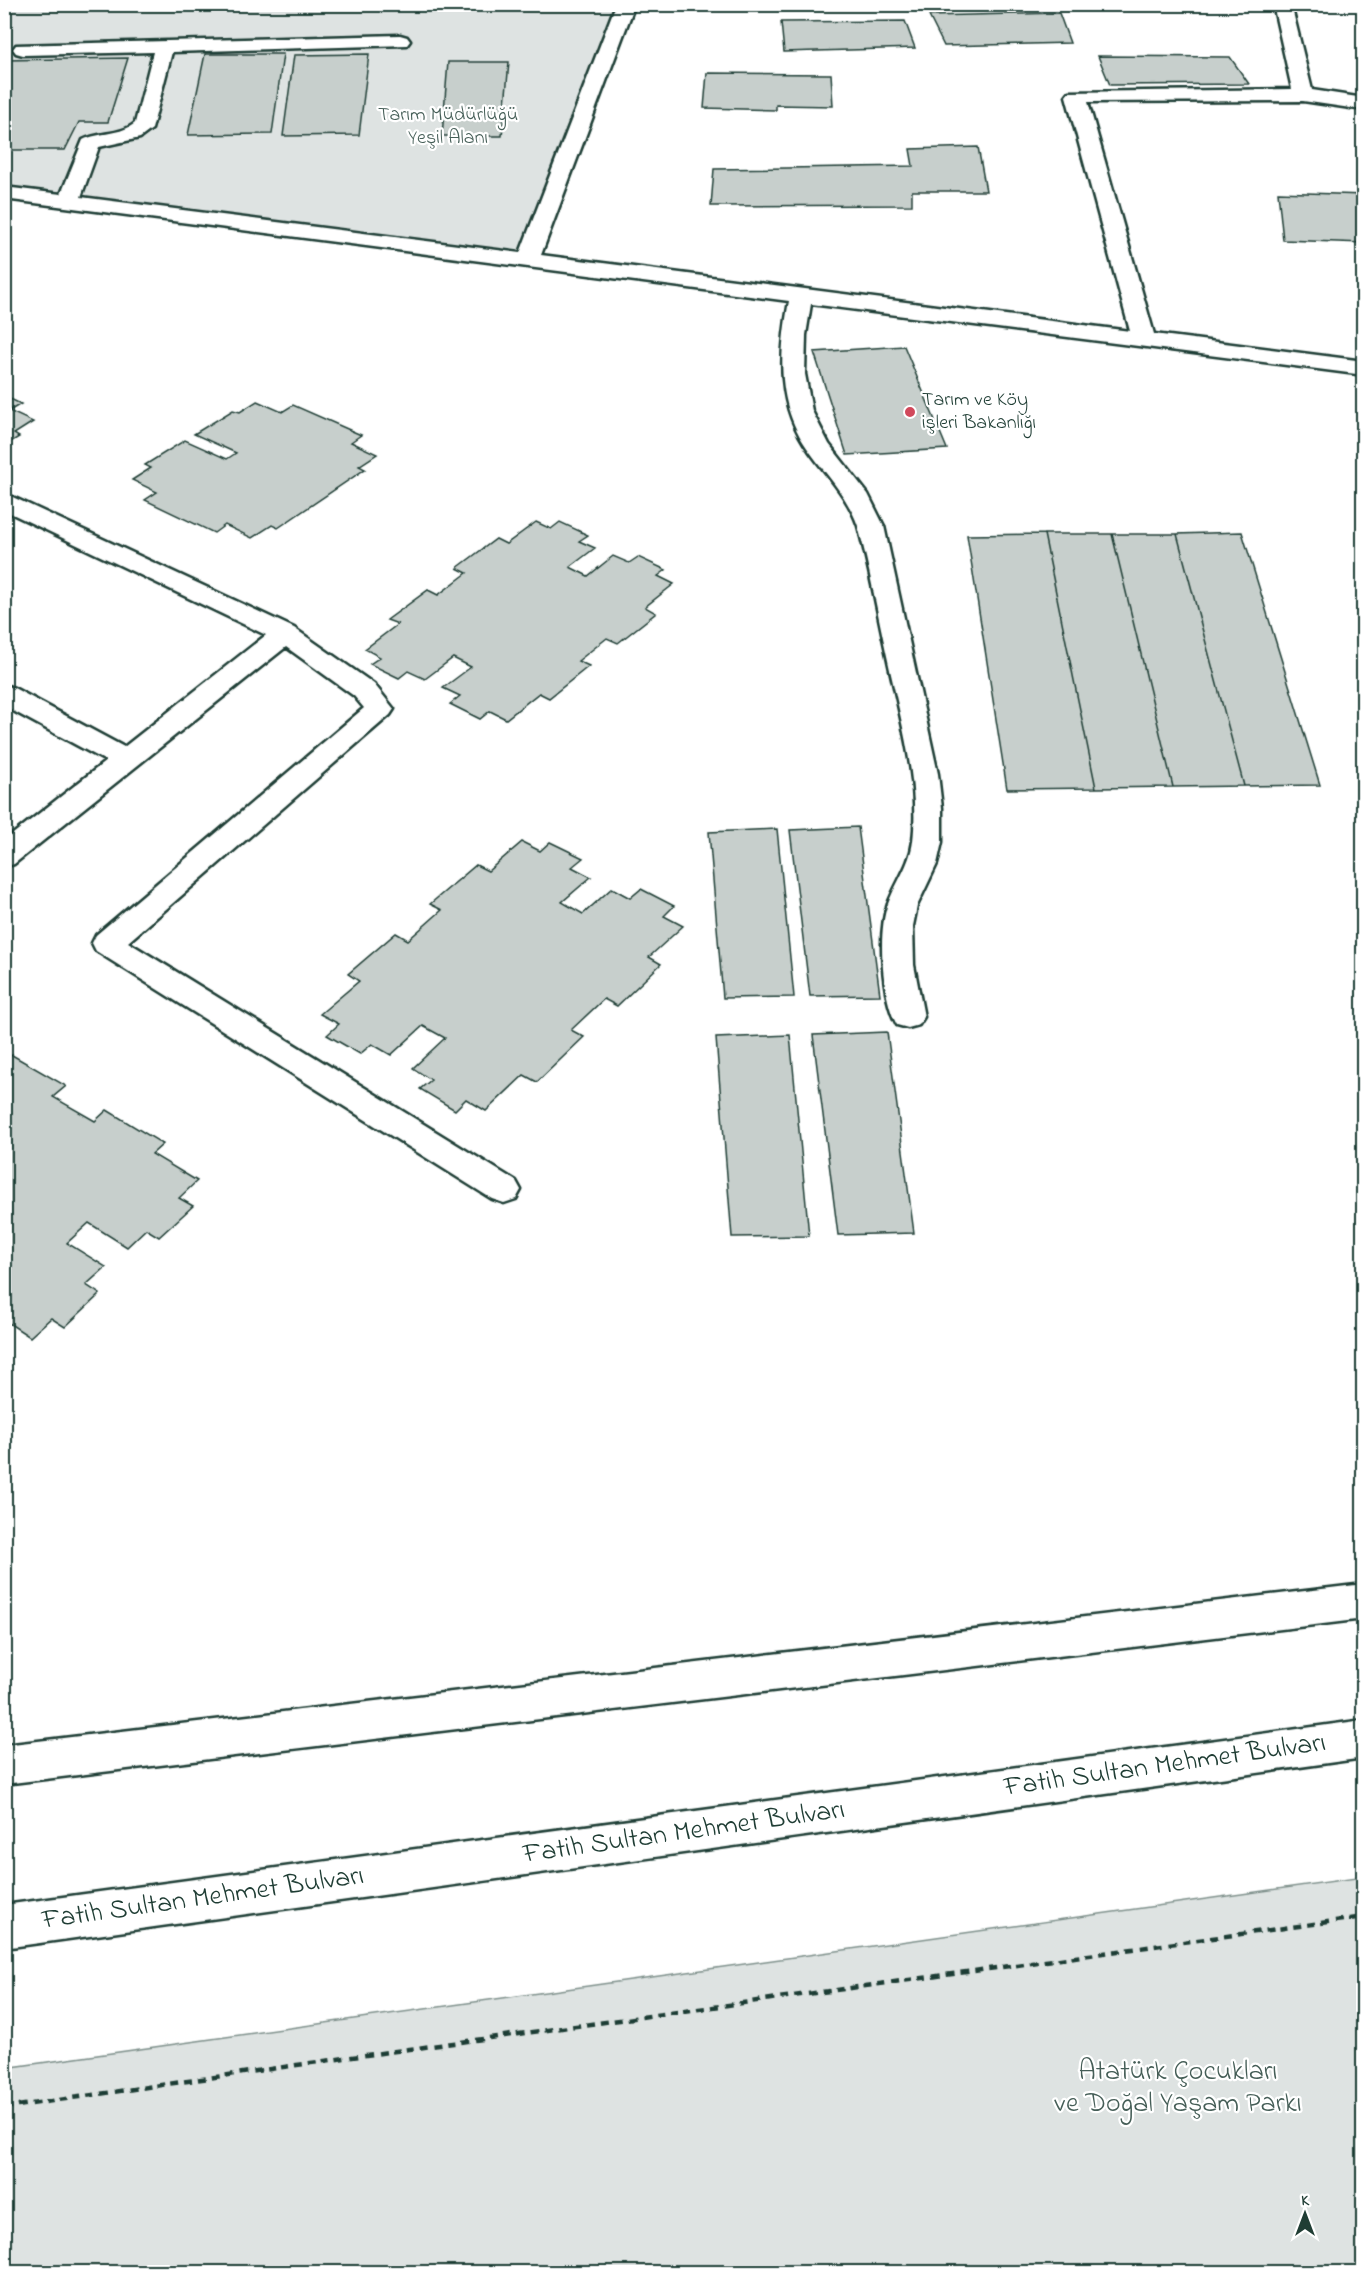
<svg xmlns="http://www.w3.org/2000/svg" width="1368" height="2277" font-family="'Indie Flower',sans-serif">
<rect width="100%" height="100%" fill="#fff"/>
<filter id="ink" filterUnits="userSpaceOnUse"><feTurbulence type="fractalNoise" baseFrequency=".0167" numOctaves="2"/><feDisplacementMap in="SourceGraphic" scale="12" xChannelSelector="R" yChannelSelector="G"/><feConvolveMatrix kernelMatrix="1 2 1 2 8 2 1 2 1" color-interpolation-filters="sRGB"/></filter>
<g filter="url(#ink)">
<!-- green -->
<path fill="#dee3e2" stroke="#7e908b" stroke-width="1.5" d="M 5,5 L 626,5 L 528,260 L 5,193 Z
M 1363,1877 L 1363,2272 L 5,2272 L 5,2068 Z"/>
<!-- building -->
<path fill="#c7cfcc" stroke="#1f3d34" stroke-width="1.5" d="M 1059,13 L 1070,43 L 944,46 L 929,16 Z
M 905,21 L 915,48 L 784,52 L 781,22 Z
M 205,54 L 283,54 L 272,134 L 188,135 Z
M 369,54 L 359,135 L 283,136 L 294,55 Z
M 1098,56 L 1230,57 L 1249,84 L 1110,85 Z
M 128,58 L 108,122 L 79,122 L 65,150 L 4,150 L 4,60 Z
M 448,62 L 509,62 L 502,136 L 442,136 Z
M 707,73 L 831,74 L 833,106 L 776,105 L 776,110 L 704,108 Z
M 978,147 L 986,191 L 912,191 L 912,205 L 711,206 L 714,169 L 913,166 L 910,149 Z
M 1278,192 L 1364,195 L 1364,243 L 1283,240 Z
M 904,346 L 947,449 L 847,455 L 814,352 Z
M 4,396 L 21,404 L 9,411 L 33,422 L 14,434 L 19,437 L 4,446 Z
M 257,401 L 282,412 L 293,405 L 361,435 L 351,442 L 377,454 L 359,466 L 365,469 L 278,528 L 272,525 L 252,538 L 225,525 L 214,533 L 145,500 L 157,492 L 132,480 L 151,468 L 145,465 L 185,440 L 227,459 L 236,453 L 194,434 L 233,410 L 240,412 Z
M 536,522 L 551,529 L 560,522 L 588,535 L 579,541 L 595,548 L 570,567 L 588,576 L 613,556 L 629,563 L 638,557 L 666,570 L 658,576 L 674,584 L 645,607 L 656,613 L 618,643 L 607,638 L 578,661 L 589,666 L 549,698 L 539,693 L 506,719 L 490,711 L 480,719 L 450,704 L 460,696 L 443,688 L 471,667 L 453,658 L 425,679 L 408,671 L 399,678 L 370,664 L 380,657 L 365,649 L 398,624 L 387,620 L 428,590 L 438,595 L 467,573 L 457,568 L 496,539 L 506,544 Z
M 1242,532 L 1320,785 L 1244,786 L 1177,534 Z
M 1044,534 L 1096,788 L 1007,789 L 967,535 Z
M 1044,534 L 1112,534 L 1173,787 L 1096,788 Z
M 1112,534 L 1177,534 L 1244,786 L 1173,787 Z
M 858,827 L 880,995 L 810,996 L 790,830 Z
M 777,829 L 794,997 L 723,998 L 709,832 Z
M 522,842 L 540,851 L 550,842 L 583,858 L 572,867 L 591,877 L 562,902 L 583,914 L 612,888 L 630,898 L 641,889 L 674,906 L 664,916 L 683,926 L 649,957 L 661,964 L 617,1006 L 604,999 L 571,1030 L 584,1037 L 537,1082 L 524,1075 L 486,1111 L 466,1099 L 455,1110 L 420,1089 L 431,1080 L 413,1068 L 445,1038 L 423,1026 L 391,1055 L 372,1044 L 360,1054 L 327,1035 L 339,1024 L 320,1014 L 359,981 L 348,974 L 396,933 L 408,940 L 442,910 L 430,904 L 476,865 L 488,871 Z
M 887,1032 L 914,1233 L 838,1235 L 813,1035 Z
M 790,1035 L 809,1236 L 732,1237 L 716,1038 Z
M 12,1055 L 66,1086 L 53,1097 L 95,1121 L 107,1110 L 163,1144 L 152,1154 L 197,1181 L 179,1198 L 193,1206 L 159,1237 L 146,1229 L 127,1247 L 89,1223 L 67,1243 L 106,1267 L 86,1285 L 100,1294 L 65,1327 L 51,1318 L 30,1337 L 4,1320 L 4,1061 Z"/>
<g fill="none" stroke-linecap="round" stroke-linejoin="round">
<!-- minor casing -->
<g stroke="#1f3d34" stroke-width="5">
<path id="minor" d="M 616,4 L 635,4 L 541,255 L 1130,331 L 1066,96 L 1069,92 L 1292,89 L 1273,4 L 1291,4 L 1312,90 L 1364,98 L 1364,110 L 1303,101 L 1088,102 L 1154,334 L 1364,361 L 1364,375 L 811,304 L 806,335 L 805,374 L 812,411 L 829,444 L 868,494 L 884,526 L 938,774 L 942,808 L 942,842 L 937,864 L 917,906 L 913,926 L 914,965 L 924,1017 L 919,1025 L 908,1028 L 897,1025 C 882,999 877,932 888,904 C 896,882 910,865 913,841 C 920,783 899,713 887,656 C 877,612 870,569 858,526 C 848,497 828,477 810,452 C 776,406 779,355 789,301 L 4,199 L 4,187 L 61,194 L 83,140 C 99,132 122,135 135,123 L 153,52 L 23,55 L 16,53 L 13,49 L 16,45 L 400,35 L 407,37 L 410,41 L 407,45 L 172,52 L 152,129 L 140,138 L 99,147 L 81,197 L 520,253 Z
M 4,493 L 294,628 L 374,684 L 394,709 L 390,715 L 128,942 L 516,1181 L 521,1190 L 516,1199 L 504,1203 L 492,1199 L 96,951 L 92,943 L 96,935 L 364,708 L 354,696 L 286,647 L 14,864 L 4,867 L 4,841 L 106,761 L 4,706 L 4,685 L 14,688 L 124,747 L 266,635 L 4,510 Z"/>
</g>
<!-- highway casing -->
<g stroke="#1f3d34" stroke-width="5">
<path id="highway" d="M 1364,1584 L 1364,1619 L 4,1784 L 4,1745 Z
M 1364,1720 L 1364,1758 L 4,1948 L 4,1905 Z"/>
</g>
<!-- path -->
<path stroke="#1f3d34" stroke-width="4.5" stroke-dasharray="8 6" stroke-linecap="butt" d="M 4,2108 L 345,2058 L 1364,1917"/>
<!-- minor -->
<use href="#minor" fill="#fff" fill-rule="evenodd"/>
<!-- highway -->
<use href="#highway" fill="#fff" fill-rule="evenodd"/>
</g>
</g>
<!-- markers -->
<circle fill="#d1495b" stroke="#fff" stroke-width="2" cx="910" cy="412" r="6"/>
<g text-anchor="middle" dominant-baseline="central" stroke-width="4.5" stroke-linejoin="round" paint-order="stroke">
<!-- far-park labels -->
<g font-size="20" fill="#455e57" stroke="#fff">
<text x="448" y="115">Tarım Müdürlüğü<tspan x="448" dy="23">Yeşil Alanı</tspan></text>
</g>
<!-- far-poi labels -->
<g font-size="20" fill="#1f3d34" stroke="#fff" text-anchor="start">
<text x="922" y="400">Tarım ve Köy<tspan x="922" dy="23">işleri Bakanlığı</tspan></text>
</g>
<!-- near-street labels -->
<g font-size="28" fill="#1f3d34" stroke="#fff">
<text transform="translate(1165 1766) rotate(-8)">Fatih Sultan Mehmet Bulvarı</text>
<text transform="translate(684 1833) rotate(-8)">Fatih Sultan Mehmet Bulvarı</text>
<text transform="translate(203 1899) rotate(-8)">Fatih Sultan Mehmet Bulvarı</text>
</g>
<!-- near-park labels -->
<g font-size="28" fill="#455e57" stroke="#fff">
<text x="1178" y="2072">Atatürk Çocukları<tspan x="1178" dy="32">ve Doğal Yaşam Parkı</tspan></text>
</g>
</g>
<!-- margin -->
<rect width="1368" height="2277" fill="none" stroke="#fff" stroke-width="24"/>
<rect x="12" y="12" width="1344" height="2253" fill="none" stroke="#1f3d34" stroke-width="2" filter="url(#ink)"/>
<!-- north arrow -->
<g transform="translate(1305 2214)" stroke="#ffffff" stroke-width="4.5" paint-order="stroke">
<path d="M0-4.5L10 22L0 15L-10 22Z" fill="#1f3d34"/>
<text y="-9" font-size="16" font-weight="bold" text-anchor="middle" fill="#1f3d34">K</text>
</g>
</svg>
